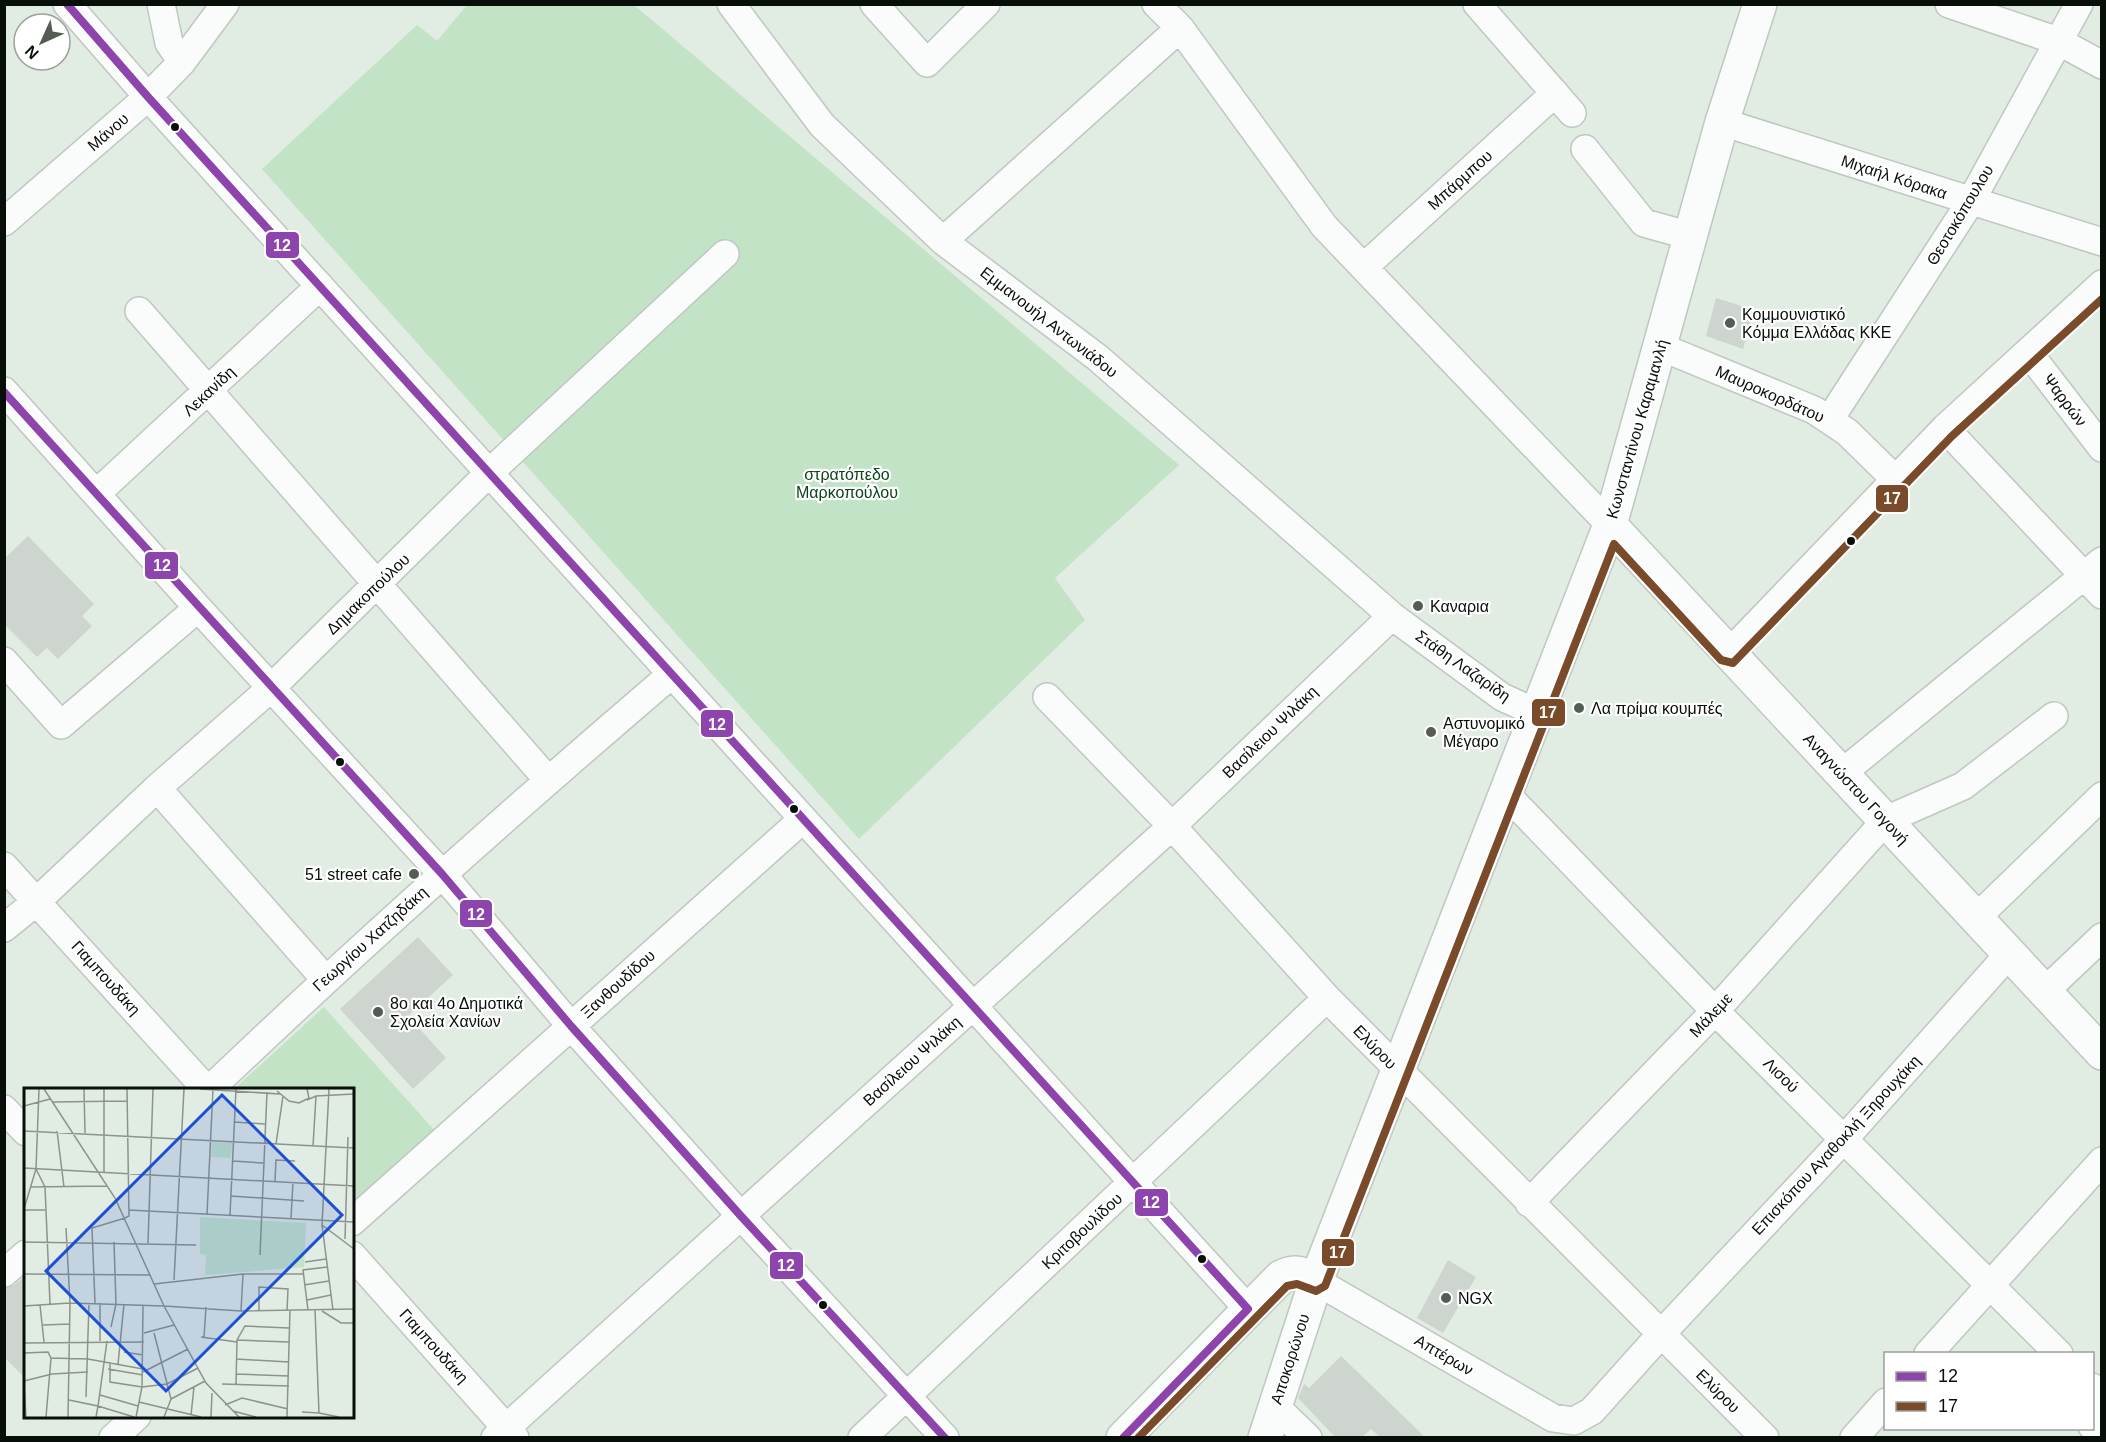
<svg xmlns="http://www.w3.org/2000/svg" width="2106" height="1442" viewBox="0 0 2106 1442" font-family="Helvetica,sans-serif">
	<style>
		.green { fill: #c3e3c7 }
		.building { fill: #cdd5ce }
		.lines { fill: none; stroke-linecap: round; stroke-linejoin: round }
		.minor-casing { stroke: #bfc7c0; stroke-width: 30 }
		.major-casing { stroke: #bfc7c0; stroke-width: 36 }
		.minor { stroke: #fafcfb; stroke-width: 27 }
		.major { stroke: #fafcfb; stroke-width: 33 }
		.bus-1-casing { stroke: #fff; stroke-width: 12 }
		.bus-2-casing { stroke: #fff; stroke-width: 12 }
		.bus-1 { stroke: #8e44ad; stroke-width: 8 }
		.bus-2 { stroke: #7a4b2a; stroke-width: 8 }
		.bus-dot { fill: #080f08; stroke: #fff; stroke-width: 2 }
		.poi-dot { fill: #545c54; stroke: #fff; stroke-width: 2 }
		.labels { text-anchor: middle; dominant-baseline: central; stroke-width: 4.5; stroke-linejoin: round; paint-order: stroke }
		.street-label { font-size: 16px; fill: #080f08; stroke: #fff }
		.poi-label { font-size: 16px; fill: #080f08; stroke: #fff; text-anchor: start }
		.park-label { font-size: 16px; fill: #0a441a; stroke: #fff }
		.inset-road { fill: none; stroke: #8a948b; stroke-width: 1.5 }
		.view { fill: #1d4ed8; fill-opacity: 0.15; stroke: #1d4ed8; stroke-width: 3 }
		.inset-edge { fill: none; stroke: #080f08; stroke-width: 3 }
		.line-badge { stroke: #fff; stroke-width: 2 }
		.badge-label { font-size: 16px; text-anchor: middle; font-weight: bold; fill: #fff }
	</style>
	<rect width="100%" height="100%" fill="#e1ece2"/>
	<!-- green -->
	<path class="green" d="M 467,5 L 634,5 L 1179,465 L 1055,578 L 1085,620 L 859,839 L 262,169 L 417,25 L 437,41 Z
		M 324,1007 L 435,1131 L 353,1206 L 352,1090 L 233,1090 Z"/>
	<!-- building -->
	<path class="building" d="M 1716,298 L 1754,310 L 1743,349 L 1706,336 Z
		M 28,536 L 94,604 L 82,616 L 92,626 L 58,659 L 47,648 L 37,657 L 4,624 L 4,559 Z
		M 418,937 L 453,975 L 408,1016 L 446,1058 L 413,1089 L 340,1009 Z
		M 1448,1260 L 1476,1277 L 1443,1333 L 1417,1318 Z
		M 26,1275 L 26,1379 L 4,1357 L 4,1288 L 14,1285 Z
		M 1341,1356 L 1425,1437 L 1380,1437 L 1371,1429 L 1362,1437 L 1335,1437 L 1298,1398 L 1304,1384 L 1309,1388 Z"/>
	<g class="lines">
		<!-- minor casing -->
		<g class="minor-casing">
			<path id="minor" d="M 67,4 L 148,97 L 1248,1309
				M 161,4 L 169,43 L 182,62
				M 731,4 L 822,125 L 943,241 L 1098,358 L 1392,616 L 1502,697 L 1537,713
				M 874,4 L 927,63 L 986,4
				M 1156,4 L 1180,28 L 1324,226 L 1610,525
				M 1477,4 L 1572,113
				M 1949,4 L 2058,41 L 2102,65
				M 1722,122 L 2102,242
				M 1585,149 L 1644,223 L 1691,236
				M 4,222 L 148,97 L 182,62 L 225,4
				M 943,241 L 1180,28
				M 1364,267 L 1555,93
				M 139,311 L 548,780
				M 1661,347 L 1814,410 L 1847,432 L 1896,480
				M 2028,352 L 2102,448
				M 4,391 L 198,608 L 442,874 L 571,1026 L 740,1215 L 945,1438
				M 1830,419 L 1971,201 L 2079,4
				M 1945,428 L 2102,595
				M 97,493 L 320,286
				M 1729,653 L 1945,428 L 2102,284
				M 4,661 L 61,725 L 198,608
				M 1047,697 L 1172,826 L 1327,998 L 1765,1438
				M 1842,773 L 2102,561
				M 157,788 L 325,979
				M 1505,793 L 1715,1011 L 2059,1354
				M 4,866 L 207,1090
				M 1976,918 L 2102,796
				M 4,928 L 36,902 L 157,788 L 271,688 L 489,473 L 725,254
				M 2044,992 L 2102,937
				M 209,1090 C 359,947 514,809 672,674
				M 4,1109 L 26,1132
				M 1529,1203 L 1715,1011 L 1886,820 L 1963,786 L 2054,716
				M 352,1222 L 803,819
				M 352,1255 L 515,1438
				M 4,1273 L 26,1254
				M 1316,1281 L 1553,1418 L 1574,1421 L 1592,1411 L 1661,1334 L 1845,1138 L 2009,954
				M 1928,1354 L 2102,1161
				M 2092,1387 L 2102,1396
				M 1275,1406 L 1308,1438
				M 2092,1426 L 2102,1416
				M 113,1438 L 137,1416
				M 495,1438 L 1172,826 L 1392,616
				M 862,1438 L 1327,998
				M 1854,1438 L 1886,1402"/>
		</g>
		<!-- major casing -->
		<g class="major-casing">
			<path id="major" d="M 1610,525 L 2102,1053
				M 1123,1438 L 1281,1277 C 1296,1270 1302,1273 1316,1281
				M 1265,1438 L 1316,1281 L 1610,525 L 1722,122 L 1760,4"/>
		</g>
		<!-- minor -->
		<use href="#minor" class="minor"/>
		<!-- major -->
		<use href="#major" class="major"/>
		<!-- bus-1 casing -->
		<g class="bus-1-casing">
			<path id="bus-1" d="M 67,4 L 148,97 L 1248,1309 L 1123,1438
				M 4,392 L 442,874 L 571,1026 L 740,1215 L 945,1438"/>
		</g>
		<!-- bus-2 casing -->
		<g class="bus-2-casing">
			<path id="bus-2" d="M 1138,1438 L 1287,1286 L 1297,1284 L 1316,1291 L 1325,1286 L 1614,544 L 1721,660 L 1733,663 L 1952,436 L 2102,299"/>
		</g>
		<!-- bus-1 -->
		<use href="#bus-1" class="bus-1"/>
		<!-- bus-2 -->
		<use href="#bus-2" class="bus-2"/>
	</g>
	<!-- markers -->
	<g class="bus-dot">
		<circle cx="175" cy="127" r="5"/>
		<circle cx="1851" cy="541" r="5"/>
		<circle cx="340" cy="762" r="5"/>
		<circle cx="794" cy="809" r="5"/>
		<circle cx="1202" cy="1259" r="5"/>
		<circle cx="823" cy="1305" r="5"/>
	</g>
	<g class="poi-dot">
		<circle cx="1730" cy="323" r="6"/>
		<circle cx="1418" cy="606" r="6"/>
		<circle cx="1579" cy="708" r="6"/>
		<circle cx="1431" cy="732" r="6"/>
		<circle cx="414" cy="874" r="6"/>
		<circle cx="378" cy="1012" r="6"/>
		<circle cx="1446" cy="1298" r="6"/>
	</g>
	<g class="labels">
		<!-- street labels -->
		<g class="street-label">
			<text transform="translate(108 132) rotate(-41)">Μάνου</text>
			<text transform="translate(1894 177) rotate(18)">Μιχαήλ Κόρακα</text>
			<text transform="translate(1460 180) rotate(-42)">Μπάρμπου</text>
			<text transform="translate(1960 215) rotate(-59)">Θεοτοκόπουλου</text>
			<text transform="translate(1049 322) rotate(38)">Εμμανουήλ Αντωνιάδου</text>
			<text transform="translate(209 391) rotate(-43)">Λεκανίδη</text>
			<text transform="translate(1770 394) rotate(24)">Μαυροκορδάτου</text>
			<text transform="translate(2065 400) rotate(53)">Ψαρρών</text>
			<text transform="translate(1637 429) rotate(-74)">Κωνσταντίνου Καραμανλή</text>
			<text transform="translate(368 594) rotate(-44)">Δημακοπούλου</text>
			<text transform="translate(1463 666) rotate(35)">Στάθη Λαζαρίδη</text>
			<text transform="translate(1270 732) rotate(-44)">Βασίλειου Ψιλάκη</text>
			<text transform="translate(1856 789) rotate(47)">Αναγνώστου Γογονή</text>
			<text transform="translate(370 939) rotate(-42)">Γεωργίου Χατζηδάκη</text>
			<text transform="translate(106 978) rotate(48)">Γιαμπουδάκη</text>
			<text transform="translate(618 984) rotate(-42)">Ξανθουδίδου</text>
			<text transform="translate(1711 1015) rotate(-47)">Μάλεμε</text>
			<text transform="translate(1375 1047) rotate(46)">Ελύρου</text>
			<text transform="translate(912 1061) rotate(-42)">Βασίλειου Ψιλάκη</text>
			<text transform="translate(1781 1075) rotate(44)">Λισού</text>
			<text transform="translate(1836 1145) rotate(-47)">Επισκόπου Αγαθοκλή Ξηρουχάκη</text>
			<text transform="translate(1082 1231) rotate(-43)">Κριτοβουλίδου</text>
			<text transform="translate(434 1346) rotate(48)">Γιαμπουδάκη</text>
			<text transform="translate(1444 1355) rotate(30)">Απτέρων</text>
			<text transform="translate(1290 1359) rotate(-72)">Αποκορώνου</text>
			<text transform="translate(1718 1391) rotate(45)">Ελύρου</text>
		</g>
		<!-- poi labels -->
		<g class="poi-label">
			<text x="1742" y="314">Κομμουνιστικό<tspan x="1742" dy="18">Κόμμα Ελλάδας ΚΚΕ</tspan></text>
			<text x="1430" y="606">Καναρια</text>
			<text x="1591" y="708">Λα πρίμα κουμπές</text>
			<text x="1443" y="723">Αστυνομικό<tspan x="1443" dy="18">Μέγαρο</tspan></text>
			<text x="402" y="874" text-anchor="end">51 street cafe</text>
			<text x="390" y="1003">8ο και 4ο Δημοτικά<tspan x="390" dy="18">Σχολεία Χανίων</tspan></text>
			<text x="1458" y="1298">NGX</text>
		</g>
		<!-- park labels -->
		<g class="park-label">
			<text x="847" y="474">στρατόπεδο<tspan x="847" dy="18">Μαρκοπούλου</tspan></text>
		</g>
	</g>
	<!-- overview -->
	<g transform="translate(24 1088)">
		<rect width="330" height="330" fill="#e1ece2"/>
		<path d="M 188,54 L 208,55 L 207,70 L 187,69 ZM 176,129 L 282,135 L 280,179 L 181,187 L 182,167 L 176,166 Z" fill="#c3e3c7"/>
		<path class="inset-road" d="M 20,1 L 91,110 L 140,218 L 182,295 L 215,329M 60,1 L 61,45M 80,1 L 80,84M 176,1 L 256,6M 305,1 L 298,137 L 309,222M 253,3 L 265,13 L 275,15 L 285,10 L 283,1M 283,12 L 292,8 L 330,6M 29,14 L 103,13M 0,18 L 26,11M 211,34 L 241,36M 0,43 L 330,60M 33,43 L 40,99M 252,56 L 259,8M 289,58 L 292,8M 209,73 L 239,75M 0,80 L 330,98M 12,81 L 21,99 L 26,216M 251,93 L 252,72 L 271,73M 6,99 L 83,98M 207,108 L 280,113M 0,121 L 12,81 L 15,1M 0,122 L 21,122M 105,122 L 330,134M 183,126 L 189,1M 206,127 L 212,1M 101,130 L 105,128 L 103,1M 267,130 L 269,94M 298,137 L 330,161M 42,140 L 46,215 L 44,329M 321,151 L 324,49M 0,154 L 172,157M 124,155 L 129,1M 236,167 L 243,4M 281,174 L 302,171M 0,186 L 126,187M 150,192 L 160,1M 130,196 L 219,186 L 279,186M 280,197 L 305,193M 283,212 L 307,207M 71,215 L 68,140 L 101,130M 16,217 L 20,254M 0,218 L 46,215 L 140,218M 140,218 L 217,223 L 330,221M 284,222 L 279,182 L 303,179M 217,223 L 219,186M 235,223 L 235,199 L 264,201 L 263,223M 298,223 L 317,235 L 330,235M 19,237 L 46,236M 87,239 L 92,216 L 90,154M 120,245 L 150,237M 130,245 L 147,311 L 140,329M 177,249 L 213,254M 180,249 L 182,219M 213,252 L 265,254M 76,253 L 76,215M 0,255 L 120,254M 100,264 L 119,267M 0,265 L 24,264 L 27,270 L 64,271 L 119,281M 212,271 L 265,274M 86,274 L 86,294 L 118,299 L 143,296 L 174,280M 94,276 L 100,216M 84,281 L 119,287M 119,284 L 164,261M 212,286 L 265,288M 0,293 L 28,286 L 64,284M 198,296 L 265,298M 212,296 L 213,252 L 221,238 L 265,240M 0,298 L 2,329M 76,307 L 114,318M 62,309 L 65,215M 147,311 L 181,293M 45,312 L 74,318 L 83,253M 115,314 L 177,329M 201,317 L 218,310 L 264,321M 209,323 L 232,329M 278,324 L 295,325 L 291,222M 295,325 L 315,329M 167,327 L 170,299M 22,329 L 27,270M 72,329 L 74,318 L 110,329M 112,329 L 118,299 L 119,217M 187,329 L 188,305M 263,329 L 266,222"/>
		<path class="view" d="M 198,7 L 318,127 L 142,303 L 22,183 Z"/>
		<rect width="330" height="330" class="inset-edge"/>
	</g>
	<g class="line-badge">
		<rect x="265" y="231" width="35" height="28" rx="6" fill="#8e44ad"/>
		<rect x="1875" y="484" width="34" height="29" rx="6" fill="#7a4b2a"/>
		<rect x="144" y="551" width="35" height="29" rx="6" fill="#8e44ad"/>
		<rect x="1531" y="698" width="35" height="29" rx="6" fill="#7a4b2a"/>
		<rect x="700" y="709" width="34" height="29" rx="6" fill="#8e44ad"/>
		<rect x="459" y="899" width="34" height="29" rx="6" fill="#8e44ad"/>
		<rect x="1134" y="1188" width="35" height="29" rx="6" fill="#8e44ad"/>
		<rect x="1321" y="1238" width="34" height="29" rx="6" fill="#7a4b2a"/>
		<rect x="769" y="1251" width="35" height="29" rx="6" fill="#8e44ad"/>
	</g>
	<g class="badge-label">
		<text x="282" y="251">12</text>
		<text x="1892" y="504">17</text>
		<text x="162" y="571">12</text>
		<text x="1548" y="718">17</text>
		<text x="717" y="730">12</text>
		<text x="476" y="920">12</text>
		<text x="1151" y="1208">12</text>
		<text x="1338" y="1258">17</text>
		<text x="786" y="1271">12</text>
	</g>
	<!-- border -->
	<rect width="2106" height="1442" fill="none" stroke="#080f08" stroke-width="12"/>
	<!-- legend -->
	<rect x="1884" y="1352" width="210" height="78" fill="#ffffff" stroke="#9c9f9c" stroke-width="1.5"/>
	<rect x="1896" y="1372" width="30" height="9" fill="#8e44ad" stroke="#9c9f9c" stroke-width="1.5"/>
	<text x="1938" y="1382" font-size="18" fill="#080f08">12</text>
	<rect x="1896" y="1402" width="30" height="9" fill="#7a4b2a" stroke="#9c9f9c" stroke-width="1.5"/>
	<text x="1938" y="1412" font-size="18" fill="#080f08">17</text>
	<!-- north arrow -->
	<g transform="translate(42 42) rotate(225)"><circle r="28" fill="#ffffff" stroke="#9c9f9c" stroke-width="1.5"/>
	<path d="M0-4.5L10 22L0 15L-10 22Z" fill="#545c54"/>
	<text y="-9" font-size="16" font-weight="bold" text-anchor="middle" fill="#080f08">N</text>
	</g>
</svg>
